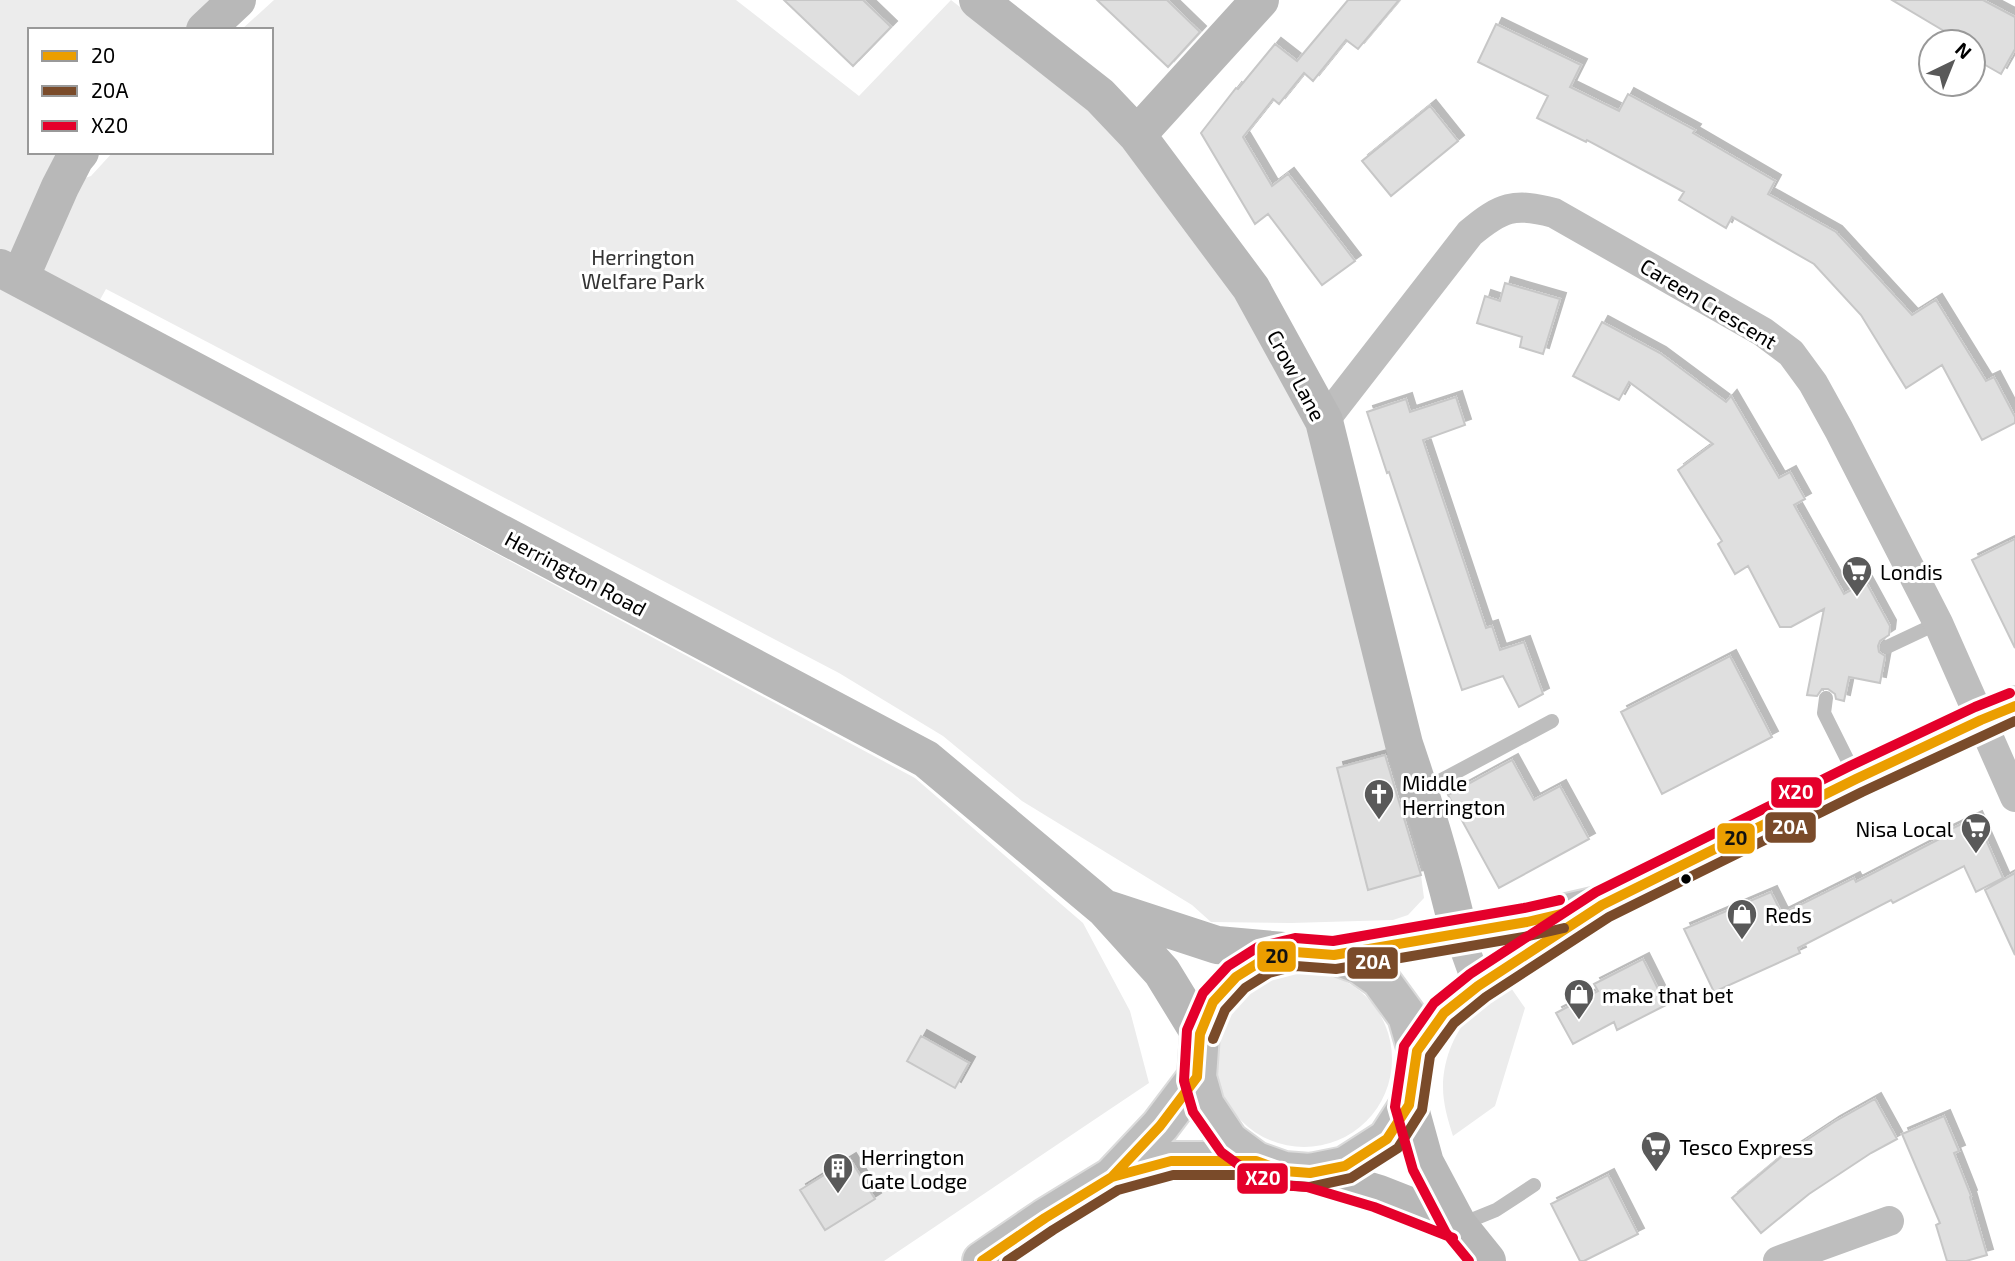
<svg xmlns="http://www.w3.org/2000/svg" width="2015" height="1261" viewBox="0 0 2015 1261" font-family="'Exo 2',sans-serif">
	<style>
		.green { fill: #ececec }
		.building { fill: #dfdfdf; stroke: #c7c7c7; stroke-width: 2; filter: url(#shadow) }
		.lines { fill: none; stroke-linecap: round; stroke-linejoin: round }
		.highway-casing { stroke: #dbdbdb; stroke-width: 42 }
		.lane { stroke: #bebebe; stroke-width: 14 }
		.street { stroke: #bebebe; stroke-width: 30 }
		.secondary { stroke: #b8b8b8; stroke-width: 38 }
		.highway { stroke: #bebebe; stroke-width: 38 }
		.bus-1-casing { stroke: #fff; stroke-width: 16 }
		.bus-2-casing { stroke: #fff; stroke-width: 16 }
		.bus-3-casing { stroke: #fff; stroke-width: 16 }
		.bus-1 { stroke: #eb9e00; stroke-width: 10 }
		.bus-2 { stroke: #7a4b2a; stroke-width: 10 }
		.bus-3 { stroke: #e4002b; stroke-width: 10 }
		.bus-dot { fill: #000; stroke: #fff; stroke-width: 2.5 }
		.labels { text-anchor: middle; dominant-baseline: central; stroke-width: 6; stroke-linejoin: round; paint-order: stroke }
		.park-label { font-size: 21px; fill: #333; stroke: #fff }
		.street-label { font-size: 21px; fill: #000; stroke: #fff }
		.poi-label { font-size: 21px; fill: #000; stroke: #fff; text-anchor: start }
		.line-badge { stroke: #fff; stroke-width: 2.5 }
		.badge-label { font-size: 19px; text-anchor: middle; font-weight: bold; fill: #fff }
		.pale-badge-label { font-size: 19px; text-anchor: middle; font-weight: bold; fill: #111 }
	</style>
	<defs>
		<filter id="shadow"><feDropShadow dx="6" dy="-6" stdDeviation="0" flood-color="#0004"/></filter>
	</defs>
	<rect width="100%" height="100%" fill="#fff"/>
	<!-- green -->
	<path class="green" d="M 0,0 L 237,0 L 206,30 L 30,30 L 30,152 L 80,152 L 61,186 L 91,176 L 113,152 L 271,152 L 271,30 L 241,30 L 274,0 L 736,0 L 859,96 L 951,0 L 1089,107 L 1127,145 L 1238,296 L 1304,411 L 1390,754 L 1337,768 L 1369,890 L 1421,875 L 1424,898 L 1408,915 L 1393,920 L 1291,923 L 1211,922 L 1192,905 L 1022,801 L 943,736 L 839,673 L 106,289 L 91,316 L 0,269 Z
		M 0,288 L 915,778 L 1083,923 L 1130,1011 L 1149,1083 L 884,1261 L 0,1261 Z
		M1216 1059a88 88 0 1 1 176 0a88 88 0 1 1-176 0Z
		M 1509,985 L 1525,1008 L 1495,1106 L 1453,1136 C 1448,1120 1443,1104 1443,1087 C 1443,1056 1458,1023 1482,1004 C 1491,997 1500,991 1509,985 Z"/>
	<!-- building -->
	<path class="building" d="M 784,0 L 863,0 L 891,27 L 853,66 Z
		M 1097,0 L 1167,0 L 1200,32 L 1168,67 Z
		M 1348,0 L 1399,0 L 1358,49 L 1346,40 L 1313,81 L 1304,73 L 1279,104 L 1273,99 L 1243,137 L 1272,186 L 1288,174 L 1355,261 L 1322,285 L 1268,214 L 1255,224 L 1201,133 L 1236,88 L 1238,89 L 1275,44 L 1297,61 Z
		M 1892,0 L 1983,0 L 2015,17 L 2015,49 L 2001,74 L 1973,58 L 1973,42 L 1957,42 L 1947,37 L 1949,34 Z
		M 1496,24 L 1581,65 L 1570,87 L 1619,111 L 1628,94 L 1695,130 L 1693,133 L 1775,181 L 1768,194 L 1836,232 L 1912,315 L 1936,300 L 1986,381 L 1994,377 L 2015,417 L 2015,423 L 1982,440 L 1942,365 L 1906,388 L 1861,315 L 1814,264 L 1732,217 L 1726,228 L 1679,200 L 1684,192 L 1587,140 L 1586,142 L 1537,118 L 1548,96 L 1478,62 Z
		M 1430,106 L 1458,141 L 1391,196 L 1362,161 Z
		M 1505,283 L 1560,299 L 1543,354 L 1520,347 L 1522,337 L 1477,323 L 1485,296 L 1500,301 Z
		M 1602,322 L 1660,353 L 1726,402 L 1731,396 L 1779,478 L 1790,472 L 1805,499 L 1794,505 L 1844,594 L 1866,582 L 1890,626 L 1889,635 L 1880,641 L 1878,646 L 1879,652 L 1885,656 L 1880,683 L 1849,677 L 1844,701 L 1836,699 L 1835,694 L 1828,689 L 1822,689 L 1817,696 L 1807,695 L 1824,609 L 1791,627 L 1780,627 L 1748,566 L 1735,574 L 1718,544 L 1722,541 L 1678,470 L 1713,444 L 1629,382 L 1619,400 L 1573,376 Z
		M 1456,397 L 1465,425 L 1423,440 L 1486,628 L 1492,626 L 1500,650 L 1524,642 L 1543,694 L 1519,707 L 1503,676 L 1462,690 L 1389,472 L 1387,473 L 1367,412 L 1406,399 L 1410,412 Z
		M 2015,539 L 2015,648 L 1972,560 Z
		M 1730,656 L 1772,737 L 1662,794 L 1621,712 Z
		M 1385,755 L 1421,875 L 1368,890 L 1337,768 Z
		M 1512,760 L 1534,800 L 1560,786 L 1589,839 L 1499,888 L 1448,795 Z
		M 1976,817 L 2003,878 L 1976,892 L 1964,866 L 1893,903 L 1891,900 L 1798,948 L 1800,953 L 1714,992 L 1684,929 L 1771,892 L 1782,914 L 1854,878 L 1856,882 L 1949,834 L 1947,831 Z
		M 2015,873 L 2015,955 L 1985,890 Z
		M 1643,959 L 1666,1005 L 1617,1030 L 1614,1022 L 1573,1044 L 1556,1013 L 1598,991 L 1594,984 Z
		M 921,1036 L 969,1063 L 955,1088 L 907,1061 Z
		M 1875,1099 L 1897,1139 L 1871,1153 L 1809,1194 L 1761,1233 L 1732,1198 L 1781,1157 L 1834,1122 Z
		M 1944,1116 L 1959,1151 L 1954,1153 L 1971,1196 L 1970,1197 L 1987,1255 L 1966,1261 L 1947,1261 L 1936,1225 L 1940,1223 L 1902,1134 Z
		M 850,1159 L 875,1199 L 825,1230 L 800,1190 Z
		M 1608,1175 L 1638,1234 L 1584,1261 L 1580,1261 L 1551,1204 Z"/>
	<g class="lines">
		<!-- highway casing -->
		<g class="highway-casing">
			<path id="highway" d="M 1334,955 L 1360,965 L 1380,979 L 1407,1016 L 1417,1051 L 1409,1105 L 1387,1139 L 1345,1166 L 1310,1173 L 1284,1171 L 1256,1161 L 1229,1141 L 1205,1105 L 1197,1077 L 1200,1034 L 1213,1002 L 1236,977 L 1263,960 L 1295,952 L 1334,955 L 1527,922 L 1602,905
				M 1417,1051 L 1444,1013 L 1478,986 L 1602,905 L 1856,779 L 1981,720 L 2015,706
				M 1112,1177 L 1160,1126 L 1197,1077
				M 982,1261 L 1045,1218 L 1112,1177 L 1171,1161 L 1256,1161"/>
		</g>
		<!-- lane -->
		<path class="lane" d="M 1887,647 L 1938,623
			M 1826,698 L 1824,713 L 1856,777
			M 1421,791 L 1552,721
			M 1459,1225 L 1496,1210 L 1534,1185"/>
		<!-- street -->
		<path class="street" d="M 1324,421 L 1470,233 C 1501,207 1514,202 1554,213 L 1763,332 L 1791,353 L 1813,383 L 1839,430 L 1938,623 L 2015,797
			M 1459,933 L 1478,986
			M 1778,1261 L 1889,1221"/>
		<!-- secondary -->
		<path class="secondary" d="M 978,0 L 1100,96 L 1137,135 L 1251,288 L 1324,421 L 1404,744 C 1425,806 1444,869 1459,933
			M 205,30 L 237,0
			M 1137,135 L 1260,0
			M 0,268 L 926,759 L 1105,909 L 1162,972 L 1200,1034
			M 20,278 L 60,187 L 75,158 L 80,152
			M 1107,909 L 1217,945 L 1295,952
			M 1409,1105 L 1425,1163 L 1458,1225 L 1487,1261
			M 1310,1173 L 1379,1194 L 1458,1225"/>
		<!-- highway -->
		<use href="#highway" class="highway"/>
		<!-- bus-1 casing -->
		<g class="bus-1-casing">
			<path id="bus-1" d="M 1112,1177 L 1160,1126 L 1197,1077 L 1200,1034 L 1213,1002 L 1236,977 L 1263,960 L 1295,952 L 1334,955 L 1527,922 L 1561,914
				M 982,1261 L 1045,1218 L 1112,1177 L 1171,1161 L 1256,1161 L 1284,1171 L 1310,1173 L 1345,1166 L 1387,1139 L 1409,1105 L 1417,1051 L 1444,1013 L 1478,986 L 1602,905 L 1856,779 L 1981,720 L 2015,706"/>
		</g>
		<!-- bus-2 casing -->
		<g class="bus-2-casing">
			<path id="bus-2" d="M 1213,1039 L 1225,1010 L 1245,988 L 1269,973 L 1296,966 L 1336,969 L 1529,936 L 1564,928
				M 1007,1261 L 1053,1230 L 1118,1190 L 1173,1175 L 1254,1175 L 1282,1185 L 1310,1187 L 1351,1178 L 1398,1148 L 1422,1110 L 1430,1056 L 1454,1023 L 1486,997 L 1609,917 L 1862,792 L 2015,721"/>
		</g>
		<!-- bus-3 casing -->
		<g class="bus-3-casing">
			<path id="bus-3" d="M 1453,1238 L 1374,1207 L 1307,1187 L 1280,1185 L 1251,1174 L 1221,1152 L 1193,1112 L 1184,1081 L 1187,1030 L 1203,993 L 1228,966 L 1258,947 L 1295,938 L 1333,941 L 1524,908 L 1560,900
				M 1469,1261 L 1446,1233 L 1413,1170 L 1395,1107 L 1404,1046 L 1434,1003 L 1470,974 L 1596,892 L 1850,766 L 1975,707 L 2010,693"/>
		</g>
		<!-- bus-1 -->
		<use href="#bus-1" class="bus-1"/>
		<!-- bus-2 -->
		<use href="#bus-2" class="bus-2"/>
		<!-- bus-3 -->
		<use href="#bus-3" class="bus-3"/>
	</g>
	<!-- icons -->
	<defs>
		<g id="supermarket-pin" transform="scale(1.575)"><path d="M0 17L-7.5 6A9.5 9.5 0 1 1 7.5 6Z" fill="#595959" stroke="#fff"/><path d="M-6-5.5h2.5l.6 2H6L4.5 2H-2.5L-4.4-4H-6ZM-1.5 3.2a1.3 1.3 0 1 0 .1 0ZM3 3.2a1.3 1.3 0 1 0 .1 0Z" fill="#fff"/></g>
		<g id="church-pin" transform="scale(1.575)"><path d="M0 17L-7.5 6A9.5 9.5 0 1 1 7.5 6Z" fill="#595959" stroke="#fff"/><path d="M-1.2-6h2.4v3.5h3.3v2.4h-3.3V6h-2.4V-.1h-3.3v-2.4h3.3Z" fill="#fff"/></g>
		<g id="shop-pin" transform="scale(1.575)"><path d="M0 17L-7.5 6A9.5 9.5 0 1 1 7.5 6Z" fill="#595959" stroke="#fff"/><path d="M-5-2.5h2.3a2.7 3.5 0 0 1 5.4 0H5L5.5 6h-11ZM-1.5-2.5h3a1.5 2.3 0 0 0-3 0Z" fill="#fff"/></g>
		<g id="building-pin" transform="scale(1.575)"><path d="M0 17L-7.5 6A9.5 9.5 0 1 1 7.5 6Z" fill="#595959" stroke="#fff"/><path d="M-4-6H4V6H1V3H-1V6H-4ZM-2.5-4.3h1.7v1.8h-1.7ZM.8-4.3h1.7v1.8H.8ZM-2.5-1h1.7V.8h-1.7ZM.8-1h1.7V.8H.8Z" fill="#fff"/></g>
	</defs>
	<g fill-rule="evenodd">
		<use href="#supermarket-pin" x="1857" y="571"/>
		<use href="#church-pin" x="1379" y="794"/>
		<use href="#supermarket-pin" x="1976" y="828"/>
		<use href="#shop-pin" x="1742" y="914"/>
		<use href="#shop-pin" x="1579" y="994"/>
		<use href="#supermarket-pin" x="1656" y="1146"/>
		<use href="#building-pin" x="838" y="1168"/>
	</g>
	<!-- markers -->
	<circle class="bus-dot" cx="1686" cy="879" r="6"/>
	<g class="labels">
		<!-- park labels -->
		<g class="park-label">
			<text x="643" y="256">Herrington<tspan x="643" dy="24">Welfare Park</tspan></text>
		</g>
		<!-- street labels -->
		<g class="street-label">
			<text transform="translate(1709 303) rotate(31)">Careen Crescent</text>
			<text transform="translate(1297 375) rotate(62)">Crow Lane</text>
			<text transform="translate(576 573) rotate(28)">Herrington Road</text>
		</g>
		<!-- poi labels -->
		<g class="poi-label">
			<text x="1880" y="571">Londis</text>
			<text x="1402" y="782">Middle<tspan x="1402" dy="24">Herrington</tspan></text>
			<text x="1953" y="828" text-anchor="end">Nisa Local</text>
			<text x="1765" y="914">Reds</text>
			<text x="1602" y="994">make that bet</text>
			<text x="1679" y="1146">Tesco Express</text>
			<text x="861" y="1156">Herrington<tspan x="861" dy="24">Gate Lodge</tspan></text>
		</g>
	</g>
	<g class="line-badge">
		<rect x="1770" y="776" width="53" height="33" rx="7" fill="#e4002b"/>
		<rect x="1764" y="811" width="53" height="33" rx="7" fill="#7a4b2a"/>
		<rect x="1716" y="822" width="40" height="33" rx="7" fill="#eb9e00"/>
		<rect x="1256" y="940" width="41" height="33" rx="7" fill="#eb9e00"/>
		<rect x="1346" y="946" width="53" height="34" rx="7" fill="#7a4b2a"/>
		<rect x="1236" y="1162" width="53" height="33" rx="7" fill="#e4002b"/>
	</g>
	<g class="badge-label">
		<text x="1796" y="799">X20</text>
		<text x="1790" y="834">20A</text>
		<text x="1373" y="969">20A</text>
		<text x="1263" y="1185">X20</text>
	</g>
	<g class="pale-badge-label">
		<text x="1736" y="845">20</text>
		<text x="1277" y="963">20</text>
	</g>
	<!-- legend -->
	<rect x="28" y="28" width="245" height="126" fill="#ffffff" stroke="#999999" stroke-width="2"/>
	<rect x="42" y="51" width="35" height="10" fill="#eb9e00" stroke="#999999" stroke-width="2"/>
	<text x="91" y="63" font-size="21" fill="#000000">20</text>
	<rect x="42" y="86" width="35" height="10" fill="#7a4b2a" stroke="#999999" stroke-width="2"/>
	<text x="91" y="98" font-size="21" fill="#000000">20A</text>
	<rect x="42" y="121" width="35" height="10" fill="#e4002b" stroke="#999999" stroke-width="2"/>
	<text x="91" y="133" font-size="21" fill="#000000">X20</text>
	<!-- north arrow -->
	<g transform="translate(1952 63) rotate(43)"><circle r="33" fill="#ffffff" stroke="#999999" stroke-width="2"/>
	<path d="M0-5L12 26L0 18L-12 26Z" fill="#595959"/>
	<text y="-10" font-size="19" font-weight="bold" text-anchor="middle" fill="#000000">N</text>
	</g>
</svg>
